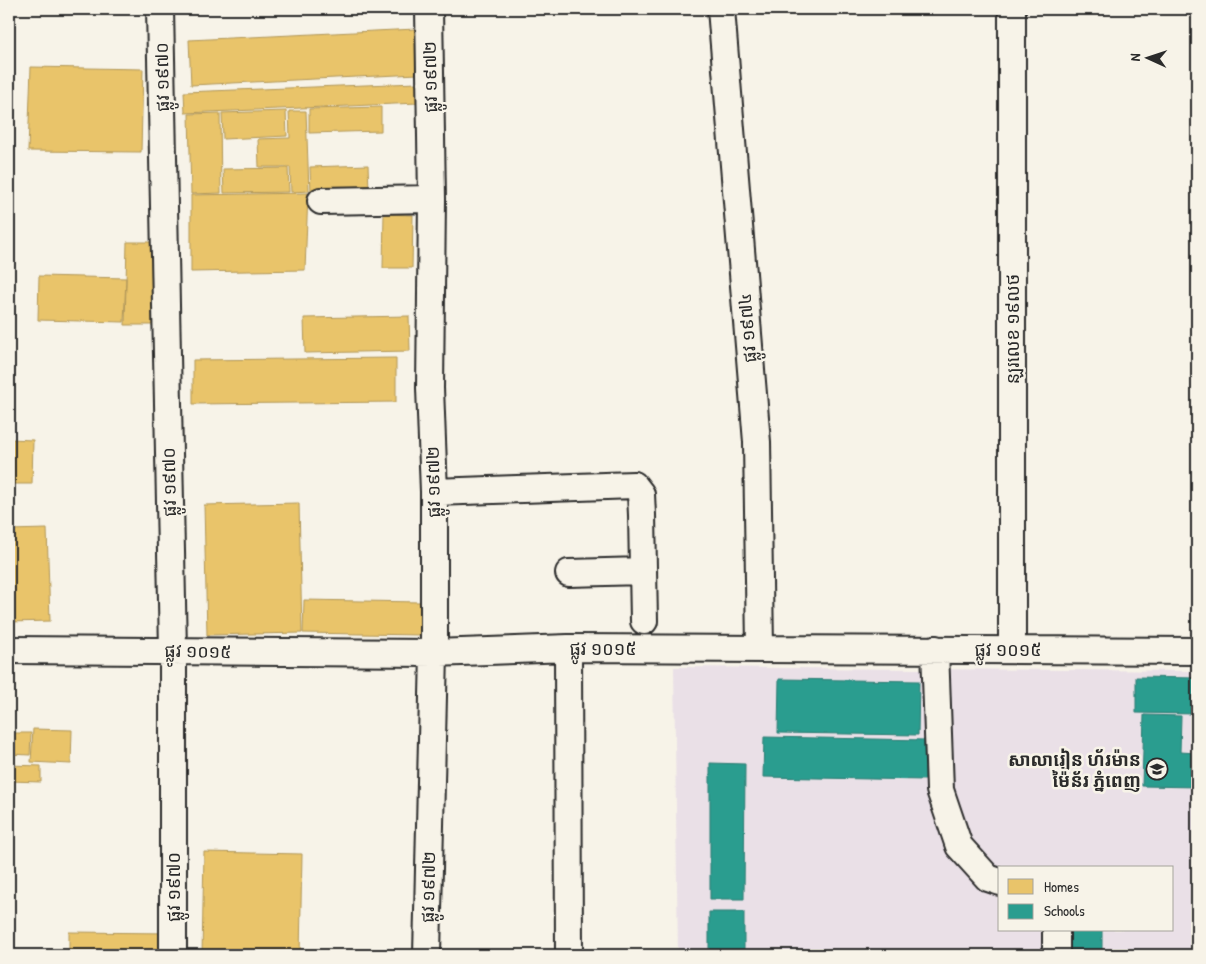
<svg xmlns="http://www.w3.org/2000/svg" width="1206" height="964" viewBox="0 0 1206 964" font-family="'Patrick Hand','Noto Sans Khmer',sans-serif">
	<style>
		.built { fill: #eae0e7; fill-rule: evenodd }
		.homes { fill: #e9c46a; stroke: #b09657 }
		.schools { fill: #2a9d8f; stroke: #2a7b71 }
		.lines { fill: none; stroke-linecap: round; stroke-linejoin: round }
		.minor-casing { stroke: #2b2b2b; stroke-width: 30 }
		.minor { stroke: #f7f3e8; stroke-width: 26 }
		.labels { text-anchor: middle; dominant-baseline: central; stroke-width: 5; stroke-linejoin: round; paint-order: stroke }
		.street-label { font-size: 18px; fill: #2b2b2b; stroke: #f7f3e8 }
		.poi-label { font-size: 18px; font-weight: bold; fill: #2b2b2b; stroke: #f7f3e8; text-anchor: end }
	</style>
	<rect width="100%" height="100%" fill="#f7f3e8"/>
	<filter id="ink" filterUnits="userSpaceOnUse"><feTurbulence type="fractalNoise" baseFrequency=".02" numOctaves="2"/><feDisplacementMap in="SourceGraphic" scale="10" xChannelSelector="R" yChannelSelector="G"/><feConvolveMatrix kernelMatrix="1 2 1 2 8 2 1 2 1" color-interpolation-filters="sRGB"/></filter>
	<g filter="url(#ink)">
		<!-- built -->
		<path class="built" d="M 674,667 L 1197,671 L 1197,955 L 678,955 ZM 1000,868 L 1172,868 L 1172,930 L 1000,930 Z"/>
		<!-- homes -->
		<path class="homes" d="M 416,29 L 418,74 L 191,85 L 189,40 Z
			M 31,67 L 143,69 L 141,152 L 28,151 Z
			M 417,83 L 418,103 L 185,113 L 184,92 Z
			M 381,107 L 381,131 L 309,133 L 309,109 Z
			M 286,111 L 287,136 L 223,139 L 222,113 Z
			M 289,111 L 306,111 L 309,191 L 291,192 L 290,167 L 259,167 L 258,139 L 290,138 Z
			M 220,113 L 221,193 L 191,194 L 189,114 Z
			M 368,165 L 369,190 L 311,192 L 310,167 Z
			M 288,168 L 289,192 L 224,193 L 223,169 Z
			M 308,193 L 305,270 L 191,272 L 191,195 Z
			M 384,214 L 413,215 L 412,268 L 383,268 Z
			M 127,242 L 154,242 L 152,325 L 125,325 Z
			M 39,276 L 126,278 L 124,322 L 38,320 Z
			M 409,316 L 410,351 L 305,353 L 304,318 Z
			M 396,358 L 396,402 L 193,404 L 193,360 Z
			M 9,439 L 33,440 L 32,484 L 9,484 Z
			M 299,503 L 302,633 L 207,635 L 204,505 Z
			M 47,529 L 50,621 L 9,622 L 9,530 Z
			M 304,600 L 420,602 L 420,635 L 303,633 Z
			M 33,729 L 72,730 L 71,764 L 31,762 Z
			M 9,733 L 31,733 L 30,755 L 9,754 Z
			M 9,765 L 41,766 L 41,782 L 9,781 Z
			M 204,852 L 302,854 L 300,955 L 202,955 Z
			M 69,932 L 169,933 L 169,955 L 69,955 Z"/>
		<!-- schools -->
		<path class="schools" d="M 1136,677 L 1197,678 L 1197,714 L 1136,713 Z
			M 779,679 L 919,681 L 918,735 L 778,733 Z
			M 1144,715 L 1181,716 L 1180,752 L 1197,753 L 1197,787 L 1142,786 Z
			M 764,737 L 926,740 L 925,780 L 763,777 Z
			M 710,763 L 745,764 L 744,899 L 710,899 Z
			M 709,912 L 744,912 L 744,955 L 709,955 Z
			M 1065,930 L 1102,930 L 1102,955 L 1065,955 Z"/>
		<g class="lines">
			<!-- minor casing -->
			<g class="minor-casing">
				<path id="minor" d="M 160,9 L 173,650 L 173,955
					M 721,9 L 757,442 L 760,648
					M 321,201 L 432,199
					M 434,492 L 634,485 L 641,494 L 642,515 L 644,621
					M 569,573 L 642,571
					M 568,648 L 569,955
					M 935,649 L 940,790 L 959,846 L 988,878 L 1000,882
					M 1012,649 L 1012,9
					M 9,650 L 434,653 L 568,648 L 1197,651
					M 427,955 L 434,653 L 434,492 L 430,388 L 432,199 L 429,9
					M 1056,955 L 1056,930"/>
			</g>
			<!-- minor -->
			<use href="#minor" class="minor"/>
		</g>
	</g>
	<!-- icons -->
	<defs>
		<g id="school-ring" transform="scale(1.125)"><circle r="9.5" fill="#f7f3e8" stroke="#2b2b2b" stroke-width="1.5"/><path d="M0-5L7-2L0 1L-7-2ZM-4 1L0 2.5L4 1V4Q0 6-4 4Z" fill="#2b2b2b"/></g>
	</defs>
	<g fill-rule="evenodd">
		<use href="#school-ring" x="1157" y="769"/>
	</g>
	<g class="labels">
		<!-- street labels -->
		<g class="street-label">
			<text transform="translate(162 77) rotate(-91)">ផ្លូវ ១៩៧០</text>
			<text transform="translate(430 77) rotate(-91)">ផ្លូវ ១៩៧២</text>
			<text transform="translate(747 328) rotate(-95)">ផ្លូវ ១៩៧៤</text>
			<text transform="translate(1012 329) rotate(-90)">ន្ឡរលេខ ១៩លថ</text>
			<text transform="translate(169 482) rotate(-91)">ផ្លូវ ១៩៧០</text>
			<text transform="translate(433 482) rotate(-91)">ផ្លូវ ១៩៧២</text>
			<text x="603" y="648">ផ្លូវ ១០១៥</text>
			<text x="1008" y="649">ផ្លូវ ១០១៥</text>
			<text transform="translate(198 651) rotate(1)">ផ្លូវ ១០១៥</text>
			<text transform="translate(173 887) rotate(-90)">ផ្លូវ ១៩៧០</text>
			<text transform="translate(428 887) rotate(-89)">ផ្លូវ ១៩៧២</text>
		</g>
		<!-- poi labels -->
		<g class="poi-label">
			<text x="1141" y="759">សាលារៀន ហ័រម៉ាន<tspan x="1141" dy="21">ម៉ៃន័រ ភ្នំពេញ</tspan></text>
		</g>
	</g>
	<!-- margin -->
	<rect width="1206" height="964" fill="none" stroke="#f7f3e8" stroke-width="30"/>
	<rect x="15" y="15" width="1176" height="934" fill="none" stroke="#2b2b2b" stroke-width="2" filter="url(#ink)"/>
	<!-- legend -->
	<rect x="998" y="866" width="175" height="65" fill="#f7f3e8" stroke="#a5a39c"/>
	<rect x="1008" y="879" width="25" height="15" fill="#e9c46a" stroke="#a5a39c"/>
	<text x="1044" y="892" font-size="15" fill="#2b2b2b">Homes</text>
	<rect x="1008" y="904" width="25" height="15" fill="#2a9d8f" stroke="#a5a39c"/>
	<text x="1044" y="916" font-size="15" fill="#2b2b2b">Schools</text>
	<!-- north arrow -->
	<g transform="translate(1148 58) rotate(273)" stroke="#f7f3e8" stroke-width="4" paint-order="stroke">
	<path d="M0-4L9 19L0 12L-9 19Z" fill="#2b2b2b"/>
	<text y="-8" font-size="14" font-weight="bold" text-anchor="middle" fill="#2b2b2b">N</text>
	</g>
</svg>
